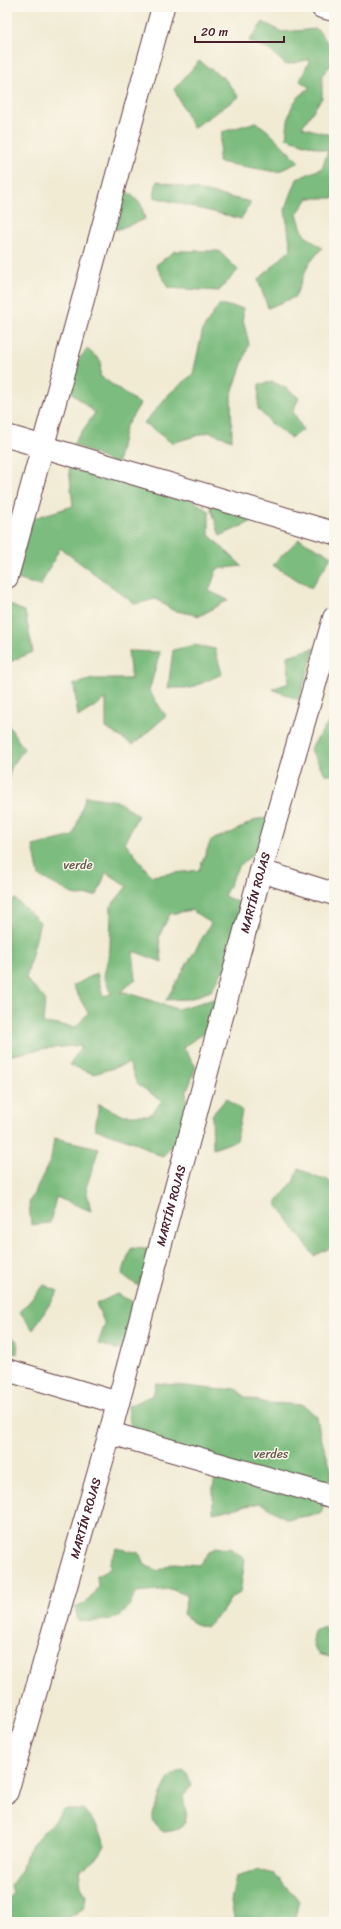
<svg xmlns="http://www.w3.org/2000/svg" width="341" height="1929" viewBox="0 0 341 1929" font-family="Sriracha,sans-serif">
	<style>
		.forest { fill: #7cbc7e; stroke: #636e54 }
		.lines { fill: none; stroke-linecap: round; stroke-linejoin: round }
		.minor-casing { stroke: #633e44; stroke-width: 24 }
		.tertiary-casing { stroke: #633e44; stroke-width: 24 }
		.minor { stroke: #fff; stroke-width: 22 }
		.tertiary { stroke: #fff; stroke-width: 22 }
		.labels { text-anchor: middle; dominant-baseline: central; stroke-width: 3; stroke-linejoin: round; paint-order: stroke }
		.park-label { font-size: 12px; fill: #62584a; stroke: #fbf7ec }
		.street-label { font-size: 12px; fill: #4a1f2b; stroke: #fbf7ec }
	</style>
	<rect width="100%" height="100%" fill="#fbf7ec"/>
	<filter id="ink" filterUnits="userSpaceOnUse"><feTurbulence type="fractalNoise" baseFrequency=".025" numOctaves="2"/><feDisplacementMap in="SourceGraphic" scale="8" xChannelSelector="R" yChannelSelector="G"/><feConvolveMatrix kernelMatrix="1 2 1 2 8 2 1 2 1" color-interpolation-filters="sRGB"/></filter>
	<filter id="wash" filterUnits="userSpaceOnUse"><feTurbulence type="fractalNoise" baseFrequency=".012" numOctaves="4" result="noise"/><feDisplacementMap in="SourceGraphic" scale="16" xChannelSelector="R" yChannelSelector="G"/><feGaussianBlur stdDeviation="0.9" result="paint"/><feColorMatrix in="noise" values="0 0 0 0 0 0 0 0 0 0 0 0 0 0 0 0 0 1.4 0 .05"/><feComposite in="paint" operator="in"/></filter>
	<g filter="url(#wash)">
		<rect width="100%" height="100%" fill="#f1ebd4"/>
		<!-- forest -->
		<path class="forest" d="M 263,22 L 282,32 L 317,29 L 329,44 L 333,63 L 322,75 L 322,98 L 302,127 L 334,136 L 334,198 L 308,198 L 297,214 L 304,235 L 322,248 L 308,265 L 295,297 L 268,308 L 258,280 L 291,249 L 285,210 L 297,179 L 322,168 L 328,151 L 286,138 C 289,114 288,102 310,88 L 300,81 L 310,59 L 286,65 L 271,51 L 249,41 Z
			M 199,61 L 225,79 L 239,97 L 193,128 L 174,89 Z
			M 256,122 L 268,131 L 299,162 L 277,172 L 218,162 L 222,132 Z
			M 157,181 L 251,202 L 241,219 L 154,197 Z
			M 127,191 L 141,204 L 145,219 L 116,230 L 110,209 Z
			M 175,251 L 219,251 L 238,270 L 219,291 L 168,288 L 156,265 Z
			M 219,305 L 243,308 L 243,319 L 249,344 L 231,396 L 232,440 L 209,432 L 172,443 L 144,423 L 169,394 L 193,374 L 203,329 Z
			M 87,349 L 101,361 L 100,376 L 140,404 L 125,428 L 117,465 L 73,444 L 95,413 L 60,383 Z
			M 273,382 L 286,388 L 299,398 L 293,411 L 303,430 L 290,438 L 272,424 L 258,409 L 259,384 Z
			M 69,468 L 179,491 L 209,511 L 209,535 L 242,566 L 217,569 L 209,591 L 228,600 L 200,616 L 172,610 L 156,599 L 135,604 L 60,548 L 40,586 L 7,576 L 11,525 L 73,506 Z
			M 210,505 L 245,508 L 253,521 L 220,536 Z
			M 299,539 L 332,556 L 311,588 L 272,565 Z
			M 7,603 L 25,612 L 33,652 L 7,663 Z
			M 194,645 L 215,649 L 222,674 L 191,688 L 168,688 L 173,650 Z
			M 315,648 L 299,700 L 272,689 L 289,683 L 287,656 Z
			M 128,651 L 160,652 L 149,691 L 166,716 L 133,745 L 106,728 L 106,699 L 78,717 L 74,684 L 93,679 L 131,679 Z
			M 333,716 L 334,716 L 334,775 L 325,774 L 310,749 Z
			M 7,723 L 24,749 L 11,768 L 7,785 Z
			M 86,796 L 117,801 L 138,815 L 125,842 L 151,876 L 199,870 L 211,840 L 233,832 L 257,819 L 277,818 L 281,830 L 238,867 L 224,896 L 260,912 L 261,926 L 223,970 L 211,991 L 189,999 L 166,1000 L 211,923 L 191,910 L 170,914 L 159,936 L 162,962 L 133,951 L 136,979 L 120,993 L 125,992 L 177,1009 L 222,997 L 217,1025 L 183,1047 L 196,1067 L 186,1094 L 191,1125 L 162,1157 L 132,1141 L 95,1129 L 99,1104 L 122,1115 L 150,1115 L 162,1101 L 137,1084 L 129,1063 L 94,1074 L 70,1065 L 82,1045 L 42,1049 L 7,1056 L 7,905 L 15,899 L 40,922 L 26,979 L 45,999 L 43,1023 L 76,1027 L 88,1013 L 73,986 L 97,973 L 103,996 L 111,994 L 104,976 L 110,948 L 111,906 L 127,886 L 106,872 L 97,895 L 76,896 L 39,876 L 33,846 L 73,836 Z
			M 227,1098 L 242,1111 L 236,1141 L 213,1149 L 212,1115 Z
			M 54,1138 L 99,1148 L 86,1188 L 91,1211 L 56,1197 L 50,1223 L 31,1225 L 29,1203 L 51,1159 Z
			M 299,1168 L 315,1177 L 326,1179 L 334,1185 L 334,1246 L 314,1256 L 276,1203 L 293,1182 Z
			M 131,1248 L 147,1249 L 155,1259 L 138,1286 L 122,1274 Z
			M 44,1285 L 58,1291 L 33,1330 L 20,1312 Z
			M 117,1294 L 135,1303 L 124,1351 L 98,1344 L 105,1324 L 96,1304 Z
			M 7,1335 L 18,1341 L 17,1354 L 7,1350 Z
			M 156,1383 L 223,1390 L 235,1388 L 245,1397 L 266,1403 L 304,1405 L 317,1417 L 320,1434 L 332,1472 L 321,1514 L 287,1519 L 260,1503 L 213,1513 L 213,1488 L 218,1460 L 132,1437 L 128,1406 L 153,1395 Z
			M 216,1547 L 225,1549 L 229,1547 L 245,1559 L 240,1593 L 231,1598 L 222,1612 L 206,1627 L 195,1624 L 183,1614 L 187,1595 L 170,1589 L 136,1592 C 133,1599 127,1611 120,1616 C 111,1621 89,1622 78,1621 L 75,1608 L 86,1603 L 98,1587 L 97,1576 L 110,1569 L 110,1562 L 117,1548 L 139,1553 L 145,1565 L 158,1571 L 173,1563 L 199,1565 L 208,1553 Z
			M 325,1627 L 334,1630 L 334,1658 L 318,1654 C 313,1645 312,1640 313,1631 Z
			M 183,1770 L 187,1773 L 191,1785 C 187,1789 184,1794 184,1799 C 183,1803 185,1808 186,1812 C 188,1826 177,1831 164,1832 C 158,1829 152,1822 153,1815 C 153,1812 156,1808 157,1806 C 162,1792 167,1773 183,1770 Z
			M 64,1810 L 84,1810 L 96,1825 L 105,1845 C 99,1858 92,1865 79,1870 L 81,1887 L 86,1895 L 84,1908 C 76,1912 63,1924 55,1922 C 48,1921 48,1917 39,1917 L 37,1922 L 7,1922 L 7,1899 L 13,1893 L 11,1885 L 22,1869 L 25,1856 L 35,1841 Z
			M 257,1870 L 274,1874 L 299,1900 L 294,1922 L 235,1922 L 231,1902 L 236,1876 Z"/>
	</g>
	<g filter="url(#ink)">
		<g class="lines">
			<!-- minor casing -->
			<g class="minor-casing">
				<g id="minor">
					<path d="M 322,7 L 334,10"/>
					<path d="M 7,577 L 163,7"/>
					<path d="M 261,871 L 334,894"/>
					<path d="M 7,1370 L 118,1403"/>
					<path d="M 110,1433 L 334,1497"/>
					<path id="s1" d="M 7,1792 L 110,1433 L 261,871 L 334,618"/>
				</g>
			</g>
			<!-- tertiary casing -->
			<g class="tertiary-casing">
				<path id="tertiary" d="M 7,436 L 334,533"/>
			</g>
			<!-- minor -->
			<use href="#minor" class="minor"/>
			<!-- tertiary -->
			<use href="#tertiary" class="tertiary"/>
		</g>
	</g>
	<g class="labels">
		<!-- park labels -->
		<g class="park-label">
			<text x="78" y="865">verde</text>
			<text x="271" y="1454">verdes</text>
		</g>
		<!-- street labels -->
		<g class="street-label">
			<text stroke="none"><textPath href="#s1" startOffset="933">MARTÍN ROJAS</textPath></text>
			<text stroke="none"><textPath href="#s1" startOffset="609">MARTÍN ROJAS</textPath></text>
			<text stroke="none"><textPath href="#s1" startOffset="285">MARTÍN ROJAS</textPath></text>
		</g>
	</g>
	<!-- margin -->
	<rect width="341" height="1929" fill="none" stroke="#fbf7ec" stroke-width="24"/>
	<!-- scale -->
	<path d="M195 36v6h89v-6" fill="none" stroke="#4a1f2b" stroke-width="2"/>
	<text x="201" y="36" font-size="12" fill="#4a1f2b" stroke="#fbf7ec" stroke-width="3" paint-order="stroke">20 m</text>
</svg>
